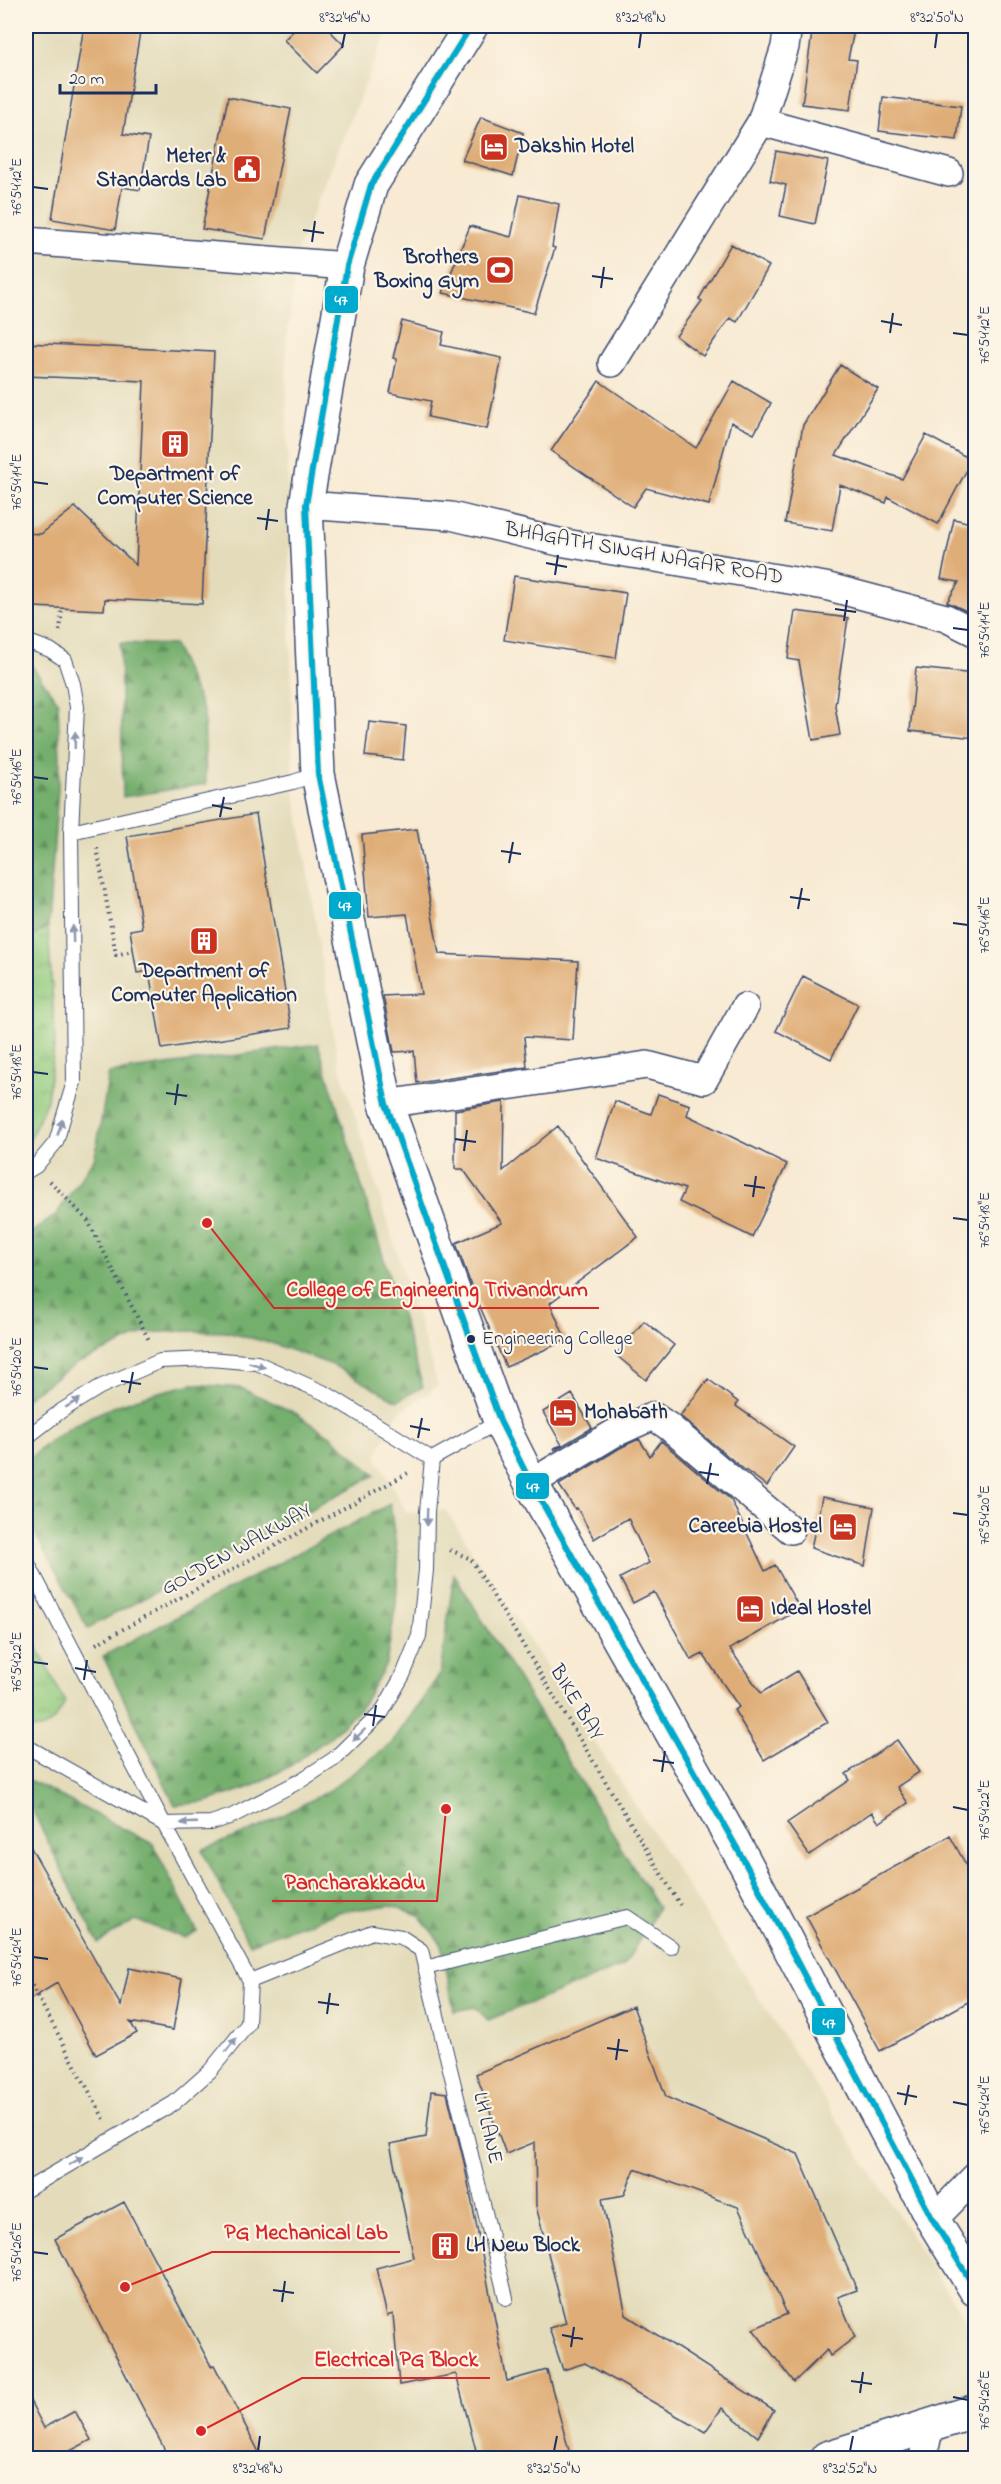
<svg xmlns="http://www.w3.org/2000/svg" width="1001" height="2484" viewBox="0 0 1001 2484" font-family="'Indie Flower',sans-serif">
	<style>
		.built { fill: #e3dbba }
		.grass { fill: url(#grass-tufts); stroke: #567d6e; stroke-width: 1.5 }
		.forest { fill: url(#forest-firs); stroke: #486f66; stroke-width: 1.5 }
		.building { fill: #dfad77 }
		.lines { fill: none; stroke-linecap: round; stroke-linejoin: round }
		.service-casing { stroke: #3c4b70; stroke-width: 16 }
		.minor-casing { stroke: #3c4b70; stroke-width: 30 }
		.tertiary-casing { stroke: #3c4b70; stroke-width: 36 }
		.secondary-casing { stroke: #3c4b70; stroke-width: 36 }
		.path { stroke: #3c4b70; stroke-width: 4; stroke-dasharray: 1.5 4.5; stroke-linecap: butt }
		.service { stroke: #fff; stroke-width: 14 }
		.minor { stroke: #fff; stroke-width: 27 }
		.tertiary { stroke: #fff; stroke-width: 33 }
		.secondary { stroke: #fff; stroke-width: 33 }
		.bus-1-casing { stroke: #fcf5e5; stroke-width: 10 }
		.bus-1 { stroke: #00a9ce; stroke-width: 6 }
		.oneway { fill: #8d97ae }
		.ticks { fill: none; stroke: #1b2f5e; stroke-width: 2 }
		.bus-dot { fill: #1b2f5e; stroke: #fcf5e5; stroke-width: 2 }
		.labels { text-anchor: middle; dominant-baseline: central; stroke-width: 4.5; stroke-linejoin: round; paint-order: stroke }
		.bus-label { font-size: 20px; fill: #1b2f5e; stroke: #fcf5e5; text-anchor: start }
		.poi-label { font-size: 21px; font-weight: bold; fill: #1b2f5e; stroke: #fcf5e5; text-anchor: start }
		.street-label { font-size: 21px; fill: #1b2f5e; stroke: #fcf5e5 }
		.leader { fill: none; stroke: #d62828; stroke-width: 2 }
		.callout-dot { fill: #d62828; stroke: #fcf5e5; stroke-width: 2 }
		.callout-label { font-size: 22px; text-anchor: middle; font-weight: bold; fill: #d62828; stroke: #fcf5e5; stroke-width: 4.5; stroke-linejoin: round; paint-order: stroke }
		.line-badge { stroke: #fcf5e5; stroke-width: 2 }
		.badge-label { font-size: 16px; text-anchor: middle; font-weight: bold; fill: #fff }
		.neatline { fill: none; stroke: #1b2f5e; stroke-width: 2 }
		.ticks-label { font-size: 15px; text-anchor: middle; fill: #1b2f5e }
	</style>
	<defs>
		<pattern id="grass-tufts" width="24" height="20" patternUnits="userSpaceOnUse" patternTransform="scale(1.5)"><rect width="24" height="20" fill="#92cb7e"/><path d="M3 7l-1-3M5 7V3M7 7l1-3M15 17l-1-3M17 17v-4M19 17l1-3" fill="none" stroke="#76a56a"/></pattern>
		<pattern id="forest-firs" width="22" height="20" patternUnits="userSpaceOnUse" patternTransform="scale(1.5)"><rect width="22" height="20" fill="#75af6d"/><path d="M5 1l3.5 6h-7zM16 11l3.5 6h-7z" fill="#5f8f5d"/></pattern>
	</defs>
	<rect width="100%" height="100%" fill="#fcf5e5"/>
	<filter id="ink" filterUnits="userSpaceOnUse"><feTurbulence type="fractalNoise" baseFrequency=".0167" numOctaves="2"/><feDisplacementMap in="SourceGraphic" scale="12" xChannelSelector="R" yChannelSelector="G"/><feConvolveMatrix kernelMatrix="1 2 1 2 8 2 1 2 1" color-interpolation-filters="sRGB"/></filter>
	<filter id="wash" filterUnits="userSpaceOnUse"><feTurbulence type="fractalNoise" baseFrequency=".008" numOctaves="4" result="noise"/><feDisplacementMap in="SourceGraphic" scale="24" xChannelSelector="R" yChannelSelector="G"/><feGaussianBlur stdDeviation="1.35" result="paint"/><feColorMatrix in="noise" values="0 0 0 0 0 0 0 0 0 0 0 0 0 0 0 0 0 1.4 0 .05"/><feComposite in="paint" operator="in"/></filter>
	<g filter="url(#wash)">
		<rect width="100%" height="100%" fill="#f8ead3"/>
		<!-- built -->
		<path class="built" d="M 26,26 L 389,26 L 298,249 L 286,345 L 293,782 L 338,1060 L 438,1386 L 398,1413 L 376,1456 L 407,1513 L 446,1510 L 975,2335 L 975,2389 L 774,2458 L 26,2458 Z"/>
		<!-- grass -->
		<path class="grass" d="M 48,926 L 55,1039 L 47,1100 L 26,1148 L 26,941 Z
			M 26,1625 L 65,1702 C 58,1717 43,1739 26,1724 Z"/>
		<!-- forest -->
		<path class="forest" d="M 120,643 L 174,645 L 204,712 L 206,784 L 123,797 Z
			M 26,658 L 58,702 L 60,761 L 48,926 L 26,941 Z
			M 318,1044 L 423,1387 L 397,1401 L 333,1365 L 271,1343 L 226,1332 L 185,1331 L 145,1333 L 76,1364 L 26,1398 L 26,1236 L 56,1215 L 95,1157 L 109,1073 Z
			M 193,1384 L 241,1388 L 295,1413 L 332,1437 L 375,1475 L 88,1628 L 26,1518 L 26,1462 C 71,1417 132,1397 193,1384 Z
			M 390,1504 L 398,1561 L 396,1605 L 386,1664 L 362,1706 L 329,1738 L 290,1766 L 251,1787 L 206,1802 L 175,1805 L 103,1656 Z
			M 454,1574 L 658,1908 L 624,1966 L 488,2020 L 475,2007 L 454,2011 L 442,1945 L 419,1915 L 391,1905 L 339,1912 L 249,1944 L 202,1850 L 261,1827 L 330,1790 L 391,1744 L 440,1674 Z
			M 31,1781 L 153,1844 L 197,1931 L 185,1938 L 135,1920 L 98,1943 L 26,1797 L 26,1785 Z"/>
		<g id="blocks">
			<!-- building -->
			<path class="building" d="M 84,26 L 141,26 L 123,134 L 149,138 L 140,190 L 122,187 L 115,230 L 52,219 Z
				M 298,26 L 325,26 L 344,45 L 317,73 L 284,40 Z
				M 813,26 L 855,26 L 848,59 L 857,60 L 850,110 L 802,104 Z
				M 228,97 L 291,109 L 265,239 L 202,229 Z
				M 883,97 L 961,106 L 957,140 L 879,131 Z
				M 481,117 L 523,133 L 513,176 L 462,160 Z
				M 776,151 L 828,161 L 815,224 L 780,216 L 786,185 L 770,181 Z
				M 520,195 L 559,204 L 552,247 L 555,248 L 534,313 L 443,293 L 470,226 L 511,237 Z
				M 731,244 L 769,266 L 737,322 L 730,318 L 703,356 L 676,336 L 702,301 L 699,299 Z
				M 402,321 L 444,332 L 441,345 L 502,358 L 487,429 L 428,417 L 431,401 L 390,393 L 397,359 L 393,358 Z
				M 26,343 L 214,352 L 202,604 L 105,599 L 104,610 L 33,607 L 34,593 L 26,593 L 26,533 L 41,534 L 75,507 L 136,565 L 144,381 L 26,376 Z
				M 840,365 L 878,389 L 836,455 L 902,479 L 926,435 L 972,460 L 938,524 L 888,497 L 886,503 L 840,485 L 832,531 L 785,523 L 803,425 Z
				M 599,381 L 696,448 L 734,381 L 771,403 L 754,434 L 731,422 L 709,505 L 646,488 L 633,507 L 551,451 Z
				M 954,519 L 975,524 L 975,615 L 947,602 L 959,582 L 941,579 Z
				M 514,576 L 626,593 L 616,658 L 504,640 Z
				M 795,611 L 848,618 L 835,706 L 840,735 L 813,740 L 799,661 L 788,659 Z
				M 916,668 L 975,674 L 975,738 L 910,731 Z
				M 369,722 L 406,726 L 403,760 L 365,756 Z
				M 256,814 L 291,1028 L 162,1049 L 149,971 L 137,973 L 130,930 L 142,928 L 127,836 Z
				M 417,829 L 439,954 L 578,961 L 573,1040 L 524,1037 L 527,1067 L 417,1083 L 414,1051 L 394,1052 L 383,996 L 421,994 L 407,914 L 369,917 L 362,835 Z
				M 803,976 L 858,1004 L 831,1059 L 776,1031 Z
				M 658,1094 L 690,1105 L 687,1115 L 787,1164 L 752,1237 L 679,1202 L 685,1189 L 596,1158 L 615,1101 L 651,1114 Z
				M 504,1102 L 503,1171 L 558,1126 L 638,1237 L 550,1303 L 566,1340 L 506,1367 L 472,1288 L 456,1243 L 502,1223 L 463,1169 L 455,1169 L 455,1110 Z
				M 644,1321 L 674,1345 L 646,1380 L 616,1355 Z
				M 708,1379 L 738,1402 L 736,1406 L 794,1447 L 767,1486 L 741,1467 L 680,1416 Z
				M 572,1394 L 592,1428 L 555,1450 L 554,1448 L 562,1445 L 543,1412 Z
				M 639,1439 L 650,1456 L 661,1441 L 731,1500 L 765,1571 L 775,1565 L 800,1609 L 730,1649 L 761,1693 L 797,1671 L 828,1722 L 764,1760 L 734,1710 L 739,1707 L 703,1654 L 691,1660 L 654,1592 L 633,1603 L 620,1578 L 649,1563 L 628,1518 L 594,1539 L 577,1508 L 575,1509 L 559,1485 L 620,1448 Z
				M 822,1497 L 874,1507 L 865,1566 L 811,1548 Z
				M 897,1740 L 919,1772 L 897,1787 L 908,1803 L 879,1823 L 872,1812 L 809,1855 L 787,1823 L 850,1780 L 846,1774 Z
				M 950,1836 L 975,1881 L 975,1998 L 880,2051 L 806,1916 Z
				M 26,1839 L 121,2006 L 129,1968 L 182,1979 L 173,2030 L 130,2022 L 137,2033 L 96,2055 L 57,1983 L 26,2002 Z
				M 633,2006 L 666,2097 L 798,2154 L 857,2290 L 838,2297 L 855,2337 L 830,2356 L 827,2350 L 794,2382 L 753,2329 L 787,2314 L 738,2207 L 635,2169 L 624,2195 L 602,2199 L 626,2315 L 774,2410 L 758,2437 L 722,2408 L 705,2432 L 585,2363 L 563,2370 L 549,2328 L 566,2323 L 536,2206 L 535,2142 L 506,2154 L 476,2074 Z
				M 431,2091 L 447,2093 L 464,2162 L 507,2381 L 547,2370 L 571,2458 L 478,2458 L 456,2374 L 399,2385 L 393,2314 L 387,2316 L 376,2268 L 414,2258 L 390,2144 L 426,2137 Z
				M 124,2202 L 211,2366 L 214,2365 L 262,2458 L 169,2458 L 55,2239 Z
				M 26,2393 L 44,2428 L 75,2411 L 91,2440 L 57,2458 L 26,2458 Z"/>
		</g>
	</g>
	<g filter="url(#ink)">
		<use href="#blocks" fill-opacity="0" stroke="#3c4b70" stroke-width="1.5"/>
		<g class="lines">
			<!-- service casing -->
			<g class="service-casing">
				<path id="service" d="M 26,641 L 50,650 L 65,660 L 73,684 L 77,707 L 71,832 L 74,1082 L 56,1142 L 36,1166 L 26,1172
					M 71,832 L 293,782 L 318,774
					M 26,1438 L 61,1411 L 100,1387 L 160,1361 L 210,1359 L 257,1363 L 327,1394 L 432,1459
					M 432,1459 L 500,1421
					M 26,1560 L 164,1824 L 250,1981 L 248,2024 L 210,2071 L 174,2103 L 26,2190
					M 26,1746 L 164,1824 L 211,1823 L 232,1816 L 300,1781 L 334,1759 L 382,1712 L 403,1675 L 419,1636 L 426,1570 L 427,1512 L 432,1459
					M 425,1968 L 627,1917 L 671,1947
					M 250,1981 L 372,1932 L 401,1937 L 421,1950 L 506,2298"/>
			</g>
			<!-- minor casing -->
			<g class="minor-casing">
				<path id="minor" d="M 761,122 L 949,173
					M 26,241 L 347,266
					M 612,363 L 761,122 L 785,47 L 788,26
					M 306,505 L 451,516 L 559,542 L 825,586 L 946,618 L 976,633
					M 386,1104 L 647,1065 L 704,1080 L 745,1007
					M 531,1483 L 613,1434 L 653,1416 L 668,1426 L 791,1530
					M 933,2220 L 976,2176
					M 923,2458 L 930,2425"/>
			</g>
			<!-- tertiary casing -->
			<g class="tertiary-casing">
				<path id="tertiary" d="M 827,2458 L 976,2411"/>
			</g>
			<!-- secondary casing -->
			<g class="secondary-casing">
				<path id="secondary" d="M 471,26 L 371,185 L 347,266 L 306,505 L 318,774 L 386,1104 L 500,1421 L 531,1483 L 742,1857 L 933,2220 L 976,2290"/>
			</g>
			<!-- path -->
			<path class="path" d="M 60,631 L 62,608
				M 97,848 L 116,955 L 133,951
				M 50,1181 L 88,1221 L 150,1342
				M 450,1550 L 471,1559 L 680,1905
				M 96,1644 L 408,1473
				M 26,1975 L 104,2119"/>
			<!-- service -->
			<use href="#service" class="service"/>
			<!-- minor -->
			<use href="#minor" class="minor"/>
			<!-- tertiary -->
			<use href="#tertiary" class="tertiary"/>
			<!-- secondary -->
			<use href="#secondary" class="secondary"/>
			<!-- bus-1 casing -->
			<g class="bus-1-casing">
				<path id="bus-1" d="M 471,26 L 371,185 L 347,266 L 306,505 L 318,774 L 386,1104 L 500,1421 L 531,1483 L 742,1857 L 933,2220 L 976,2290"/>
			</g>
			<!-- bus-1 -->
			<use href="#bus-1" class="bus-1"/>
		</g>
		<!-- one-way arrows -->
		<defs><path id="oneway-solid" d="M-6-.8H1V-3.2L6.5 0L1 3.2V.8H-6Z" transform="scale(1.5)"/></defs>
		<g class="oneway">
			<use href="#oneway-solid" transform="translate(75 740) rotate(-88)"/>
			<use href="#oneway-solid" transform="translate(73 934) rotate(-91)"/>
			<use href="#oneway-solid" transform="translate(60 1127) rotate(-73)"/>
			<use href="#oneway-solid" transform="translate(257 1365) rotate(16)"/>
			<use href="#oneway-solid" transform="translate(73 1403) rotate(-31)"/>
			<use href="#oneway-solid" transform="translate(427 1517) rotate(92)"/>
			<use href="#oneway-solid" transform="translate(359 1735) rotate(136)"/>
			<use href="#oneway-solid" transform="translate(189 1823) rotate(178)"/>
			<use href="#oneway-solid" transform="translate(231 2045) rotate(-52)"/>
			<use href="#oneway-solid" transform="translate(76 2161) rotate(-29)"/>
		</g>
	</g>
	<!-- ticks -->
	<path class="ticks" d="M 342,48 L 345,33M 639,48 L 641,33M 935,48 L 937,33M 33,187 L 48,189M 303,230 L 324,233M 312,242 L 315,221M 592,276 L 613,279M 601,288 L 604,267M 881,321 L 902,325M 890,333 L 893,313M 953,333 L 968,335M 33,482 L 48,484M 257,518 L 278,521M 266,530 L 269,509M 546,563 L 567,567M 555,575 L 558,555M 835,609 L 856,612M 844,621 L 847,600M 953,628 L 968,630M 33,777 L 48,779M 212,805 L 232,809M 220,817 L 224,797M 501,851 L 521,854M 509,863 L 513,842M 790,897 L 810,900M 798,909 L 802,888M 953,923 L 968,925M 33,1072 L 48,1074M 166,1093 L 187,1096M 175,1105 L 178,1084M 455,1139 L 476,1142M 464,1151 L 467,1130M 744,1185 L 765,1188M 753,1197 L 756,1176M 953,1218 L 968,1220M 33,1367 L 48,1369M 121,1381 L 141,1384M 129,1393 L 133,1372M 410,1426 L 430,1430M 418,1438 L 422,1418M 699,1472 L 719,1475M 707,1484 L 711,1463M 953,1513 L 968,1515M 33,1662 L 48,1664M 75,1668 L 96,1672M 84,1680 L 87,1660M 364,1714 L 385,1717M 373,1726 L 376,1705M 653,1760 L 674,1763M 662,1772 L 665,1751M 953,1807 L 968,1810M 33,1957 L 48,1959M 318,2002 L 339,2005M 327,2014 L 330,1993M 607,2048 L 628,2051M 616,2060 L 619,2039M 897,2093 L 917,2097M 953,2102 L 968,2105M 905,2105 L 909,2085M 33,2252 L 48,2254M 273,2290 L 294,2293M 282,2302 L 285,2281M 562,2335 L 583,2339M 571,2347 L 574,2327M 851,2381 L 872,2384M 860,2393 L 863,2372M 953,2397 L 968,2400M 258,2451 L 260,2436M 554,2451 L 557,2436M 850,2451 L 853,2436"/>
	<!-- icons -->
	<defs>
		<g id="hotel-square" transform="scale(1.5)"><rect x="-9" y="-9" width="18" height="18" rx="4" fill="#c8321e" stroke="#fcf5e5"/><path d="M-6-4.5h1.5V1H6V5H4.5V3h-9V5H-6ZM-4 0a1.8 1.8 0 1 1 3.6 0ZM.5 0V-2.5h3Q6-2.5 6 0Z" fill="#fff"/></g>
		<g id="civic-square" transform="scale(1.5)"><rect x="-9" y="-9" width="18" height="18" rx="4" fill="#c8321e" stroke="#fcf5e5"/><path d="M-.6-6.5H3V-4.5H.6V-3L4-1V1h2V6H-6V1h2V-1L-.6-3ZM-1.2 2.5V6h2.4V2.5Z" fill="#fff"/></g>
		<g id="stadium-square" transform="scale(1.5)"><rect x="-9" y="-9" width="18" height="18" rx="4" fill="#c8321e" stroke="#fcf5e5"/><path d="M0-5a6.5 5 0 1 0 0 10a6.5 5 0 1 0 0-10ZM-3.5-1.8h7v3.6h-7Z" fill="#fff"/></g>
		<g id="building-square" transform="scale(1.5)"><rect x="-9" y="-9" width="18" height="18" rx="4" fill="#c8321e" stroke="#fcf5e5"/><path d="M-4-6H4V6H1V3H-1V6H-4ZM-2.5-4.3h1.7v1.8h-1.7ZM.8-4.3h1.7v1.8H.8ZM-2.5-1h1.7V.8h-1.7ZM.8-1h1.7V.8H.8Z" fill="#fff"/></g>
	</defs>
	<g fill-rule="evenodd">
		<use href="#hotel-square" x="494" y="147"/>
		<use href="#civic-square" x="247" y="169"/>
		<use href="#stadium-square" x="500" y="270"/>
		<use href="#building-square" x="175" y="444"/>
		<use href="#building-square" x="204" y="941"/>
		<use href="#hotel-square" x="563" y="1413"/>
		<use href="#hotel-square" x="843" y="1527"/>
		<use href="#hotel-square" x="750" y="1609"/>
		<use href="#building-square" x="445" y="2246"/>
	</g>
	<!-- markers -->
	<circle class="bus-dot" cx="471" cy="1339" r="5"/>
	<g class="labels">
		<!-- bus labels -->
		<g class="bus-label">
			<text x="482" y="1339">Engineering College</text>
		</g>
		<!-- poi labels -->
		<g class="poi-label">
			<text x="515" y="147">Dakshin Hotel</text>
			<text x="226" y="157" text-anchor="end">Meter &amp;<tspan x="226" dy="24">Standards Lab</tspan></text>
			<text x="479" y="258" text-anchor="end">Brothers<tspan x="479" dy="24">Boxing Gym</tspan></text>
			<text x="175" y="475" text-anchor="middle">Department of<tspan x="175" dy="24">Computer Science</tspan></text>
			<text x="204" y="972" text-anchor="middle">Department of<tspan x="204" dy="24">Computer Application</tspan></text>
			<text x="584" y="1413">Mohabath</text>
			<text x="822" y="1527" text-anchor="end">Careebia Hostel</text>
			<text x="771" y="1609">Ideal Hostel</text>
			<text x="466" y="2246">LH New Block</text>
		</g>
		<!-- street labels -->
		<g class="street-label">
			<text transform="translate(644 554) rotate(10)">BHAGATH SINGH NAGAR ROAD</text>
			<text transform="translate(237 1550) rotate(-29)">GOLDEN WALKWAY</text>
			<text transform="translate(576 1703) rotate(59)">BIKE BAY</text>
			<text transform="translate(487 2128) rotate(77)">LH LANE</text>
		</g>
	</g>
	<!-- callouts -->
	<path class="leader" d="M207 1223L274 1308H599M446 1809L437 1901H272M125 2287L212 2252H400M201 2431L302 2378H490"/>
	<g class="callout-dot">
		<circle cx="207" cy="1223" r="6"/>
		<circle cx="446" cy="1809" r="6"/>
		<circle cx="125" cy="2287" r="6"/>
		<circle cx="201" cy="2431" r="6"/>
	</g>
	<g class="callout-label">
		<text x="437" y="1296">College of Engineering Trivandrum</text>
		<text x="355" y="1889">Pancharakkadu</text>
		<text x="306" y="2239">PG Mechanical Lab</text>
		<text x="396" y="2366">Electrical PG Block</text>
	</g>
	<g class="line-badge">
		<rect x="324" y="285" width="35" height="29" rx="6" fill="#00a9ce"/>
		<rect x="328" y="891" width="34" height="29" rx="6" fill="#00a9ce"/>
		<rect x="515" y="1472" width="35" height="28" rx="6" fill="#00a9ce"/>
		<rect x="811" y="2007" width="35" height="29" rx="6" fill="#00a9ce"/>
	</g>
	<g class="badge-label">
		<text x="341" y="305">47</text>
		<text x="345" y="911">47</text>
		<text x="533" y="1492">47</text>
		<text x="829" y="2028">47</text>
	</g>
	<!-- margin -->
	<rect width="1001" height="2484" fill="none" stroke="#fcf5e5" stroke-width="66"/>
	<!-- scale -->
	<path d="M60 84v9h96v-9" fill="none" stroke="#1b2f5e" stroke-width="3"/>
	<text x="69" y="84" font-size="18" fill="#1b2f5e" stroke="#fcf5e5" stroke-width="4.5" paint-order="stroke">20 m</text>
	<rect x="33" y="33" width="935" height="2418" class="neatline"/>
	<g class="ticks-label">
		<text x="345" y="22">8°32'46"N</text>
		<text x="641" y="22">8°32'48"N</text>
		<text x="937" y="22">8°32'50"N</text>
		<text transform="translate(16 187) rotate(-90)" y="5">76°54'12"E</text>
		<text transform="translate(984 335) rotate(-90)" y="5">76°54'12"E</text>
		<text transform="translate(16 482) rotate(-90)" y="5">76°54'14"E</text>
		<text transform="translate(984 630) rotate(-90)" y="5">76°54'14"E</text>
		<text transform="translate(16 777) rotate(-90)" y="5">76°54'16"E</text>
		<text transform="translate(984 925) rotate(-90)" y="5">76°54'16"E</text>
		<text transform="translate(16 1072) rotate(-90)" y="5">76°54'18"E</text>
		<text transform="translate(984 1220) rotate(-90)" y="5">76°54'18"E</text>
		<text transform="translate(16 1367) rotate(-90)" y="5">76°54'20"E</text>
		<text transform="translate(984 1515) rotate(-90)" y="5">76°54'20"E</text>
		<text transform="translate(16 1662) rotate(-90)" y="5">76°54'22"E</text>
		<text transform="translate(984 1810) rotate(-90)" y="5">76°54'22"E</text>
		<text transform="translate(16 1957) rotate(-90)" y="5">76°54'24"E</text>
		<text transform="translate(984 2105) rotate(-90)" y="5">76°54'24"E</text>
		<text transform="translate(16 2252) rotate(-90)" y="5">76°54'26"E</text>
		<text transform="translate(984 2400) rotate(-90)" y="5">76°54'26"E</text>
		<text x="258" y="2473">8°32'48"N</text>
		<text x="554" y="2473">8°32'50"N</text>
		<text x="850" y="2473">8°32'52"N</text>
	</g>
</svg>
